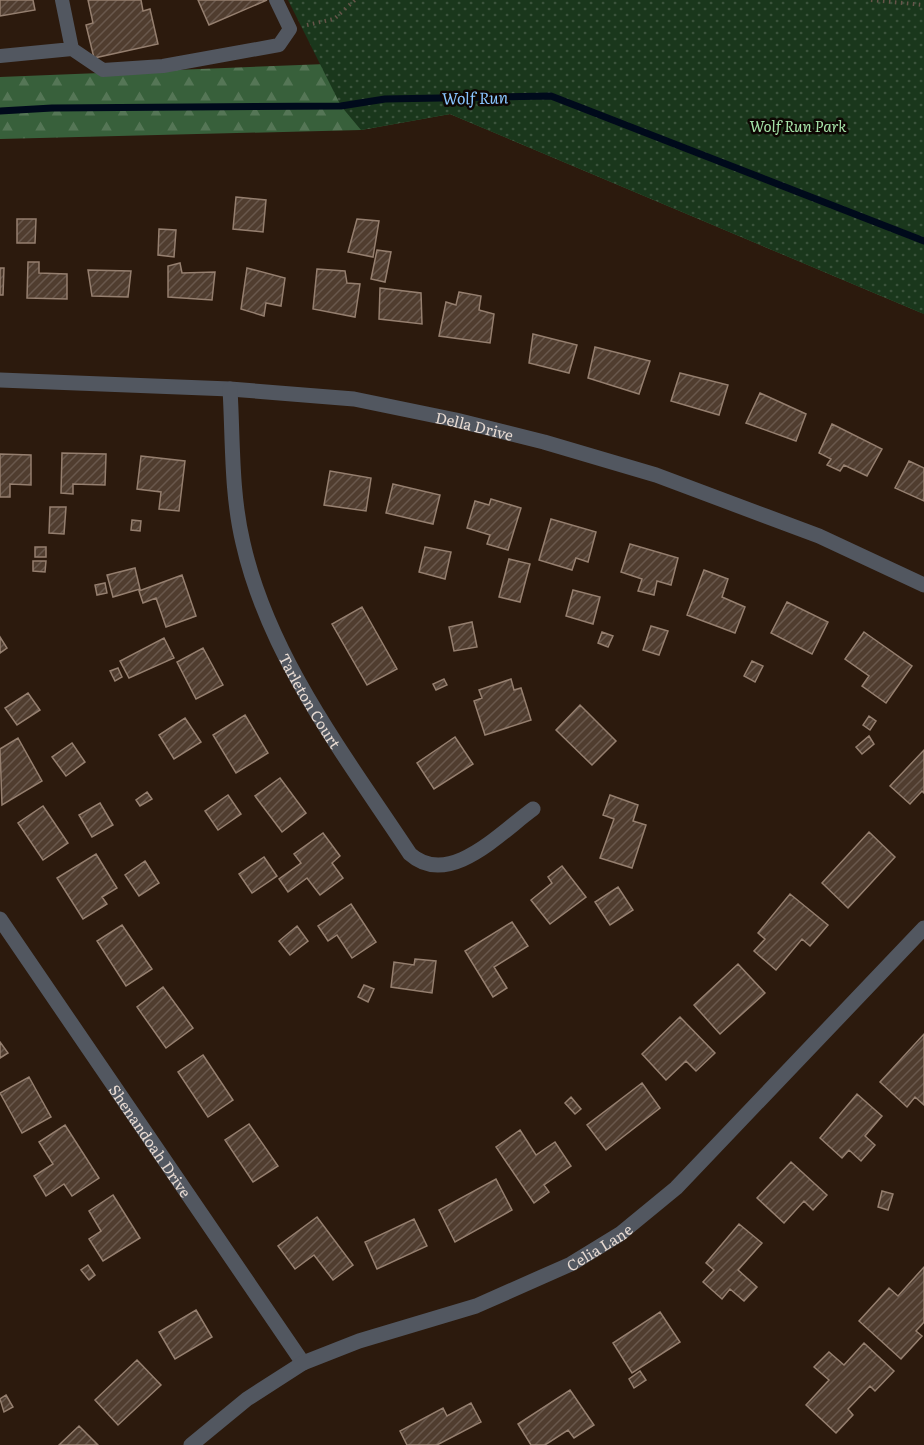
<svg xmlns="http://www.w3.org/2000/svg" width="924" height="1445" viewBox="0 0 924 1445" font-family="Literata,serif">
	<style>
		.forest { fill: url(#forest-firs) }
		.park { fill: url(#park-dots) }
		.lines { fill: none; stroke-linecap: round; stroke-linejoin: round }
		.stream { stroke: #000a1b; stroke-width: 7 }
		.building { fill: url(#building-hatch); stroke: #957f6f; stroke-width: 1.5 }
		.path { stroke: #66554a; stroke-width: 4; stroke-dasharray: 1.5 4.5; stroke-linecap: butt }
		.service { stroke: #525760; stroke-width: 14 }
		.minor { stroke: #525760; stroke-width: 15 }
		.labels { text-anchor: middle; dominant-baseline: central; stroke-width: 5; stroke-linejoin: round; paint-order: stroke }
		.park-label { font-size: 15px; font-style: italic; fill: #a6e4a9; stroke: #0e0703 }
		.street-label { font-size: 15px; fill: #e7dad2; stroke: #0e0703 }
		.water-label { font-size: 16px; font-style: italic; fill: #89c5ff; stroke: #0e0703 }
	</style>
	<defs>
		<pattern id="forest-firs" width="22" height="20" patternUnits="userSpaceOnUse" patternTransform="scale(1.5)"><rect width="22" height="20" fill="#38603b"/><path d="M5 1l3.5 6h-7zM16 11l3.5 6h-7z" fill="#557656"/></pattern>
		<pattern id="park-dots" width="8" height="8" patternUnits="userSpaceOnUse" patternTransform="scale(1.5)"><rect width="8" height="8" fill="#1a371c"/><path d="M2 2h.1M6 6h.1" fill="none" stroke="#3b533c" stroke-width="1.8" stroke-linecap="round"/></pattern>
		<pattern id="building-hatch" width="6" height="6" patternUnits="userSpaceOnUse" patternTransform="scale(1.5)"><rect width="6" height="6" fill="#503d2f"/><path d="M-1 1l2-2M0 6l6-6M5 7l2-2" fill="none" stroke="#69584c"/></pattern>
	</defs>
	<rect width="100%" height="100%" fill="#2c1a0d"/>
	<!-- forest -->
	<path class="forest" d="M 326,64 L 502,72 L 924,314 L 450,114 L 361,130 L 0,139 L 0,77 Z"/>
	<!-- park -->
	<path class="park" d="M 288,0 L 924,0 L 924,314 L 450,114 L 361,130 L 341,106 Z"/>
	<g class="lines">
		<!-- stream -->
		<path class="stream" d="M 0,111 L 52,108 L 341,106 L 385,99 L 551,96 L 924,241"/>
	</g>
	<!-- building -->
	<path class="building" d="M 0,0 L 33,0 L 35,10 L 0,16 Z
		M 88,0 L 141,0 L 143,11 L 150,9 L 158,44 L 94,58 L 86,25 L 93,23 Z
		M 198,0 L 267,0 L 209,25 Z
		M 236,197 L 266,200 L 263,232 L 233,229 Z
		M 17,219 L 36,219 L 35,243 L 17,243 Z
		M 357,219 L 379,221 L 373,257 L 348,252 Z
		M 159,229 L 176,230 L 174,257 L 158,255 Z
		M 377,250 L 391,252 L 385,282 L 371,279 Z
		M 28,262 L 39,262 L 39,273 L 67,274 L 67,299 L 27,298 Z
		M 180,263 L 182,273 L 215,272 L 212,300 L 168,297 L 168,266 Z
		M 0,268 L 4,268 L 3,295 L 0,295 Z
		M 247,268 L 285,278 L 281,306 L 266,303 L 264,316 L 241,309 Z
		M 317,269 L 345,271 L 347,283 L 360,284 L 355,317 L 313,309 Z
		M 88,270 L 131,271 L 128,297 L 92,296 Z
		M 380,288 L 421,293 L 422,324 L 379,319 Z
		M 459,292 L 481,296 L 479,310 L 494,314 L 490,343 L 439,336 L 446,302 L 456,305 Z
		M 533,334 L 577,345 L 569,373 L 529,363 Z
		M 595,347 L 650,361 L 639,394 L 588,378 Z
		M 680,373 L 728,385 L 719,415 L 671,401 Z
		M 760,393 L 806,414 L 796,441 L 746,423 Z
		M 832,424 L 882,449 L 867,476 L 844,465 L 840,471 L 827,465 L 831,459 L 819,453 Z
		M 62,453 L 106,454 L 105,485 L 73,484 L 73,494 L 61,493 Z
		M 0,454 L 31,455 L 31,485 L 10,484 L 10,497 L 0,497 Z
		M 141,456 L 185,461 L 179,511 L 159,509 L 161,492 L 137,489 Z
		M 909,461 L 924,468 L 924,501 L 895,488 Z
		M 330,471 L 371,478 L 366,511 L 324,505 Z
		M 393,484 L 440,495 L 433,524 L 386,513 Z
		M 491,499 L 521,508 L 508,550 L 487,544 L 490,535 L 467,528 L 475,501 L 489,505 Z
		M 50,507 L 66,507 L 64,534 L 49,533 Z
		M 551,519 L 596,532 L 588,562 L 576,558 L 572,570 L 539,560 Z
		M 132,520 L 141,521 L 140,531 L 131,530 Z
		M 630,544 L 678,558 L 671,585 L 657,581 L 654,595 L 638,591 L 642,579 L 621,572 Z
		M 35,547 L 46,547 L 46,557 L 35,557 Z
		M 425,547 L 451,552 L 445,579 L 419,572 Z
		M 509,559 L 530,564 L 520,602 L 499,597 Z
		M 33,561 L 46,561 L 45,572 L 33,571 Z
		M 135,568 L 140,589 L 113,597 L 107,575 Z
		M 704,570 L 728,579 L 722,597 L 745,607 L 735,633 L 687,615 Z
		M 182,575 L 196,616 L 166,627 L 156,598 L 143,603 L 139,591 Z
		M 105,583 L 107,593 L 97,595 L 95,585 Z
		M 573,590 L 600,597 L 593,624 L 566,616 Z
		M 787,602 L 828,622 L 812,654 L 771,633 Z
		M 362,607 L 397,669 L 367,685 L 332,624 Z
		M 472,622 L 477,647 L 454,651 L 449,627 Z
		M 651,626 L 668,631 L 659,655 L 643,650 Z
		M 602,632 L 613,636 L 608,647 L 598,643 Z
		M 864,632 L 912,666 L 886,703 L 862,686 L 869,676 L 845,659 Z
		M 0,637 L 7,648 L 0,653 Z
		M 164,638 L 174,658 L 129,678 L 120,661 Z
		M 203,648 L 223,685 L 196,699 L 177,662 Z
		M 752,661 L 763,666 L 755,682 L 744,676 Z
		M 118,668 L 122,677 L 115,681 L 110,671 Z
		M 444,679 L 447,685 L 436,690 L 433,684 Z
		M 511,679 L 514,690 L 521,688 L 531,720 L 485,735 L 474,701 L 482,698 L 479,690 Z
		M 28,693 L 40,710 L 17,725 L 5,708 Z
		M 580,705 L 616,741 L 592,765 L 556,730 Z
		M 245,715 L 268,753 L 236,773 L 213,735 Z
		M 869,716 L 876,721 L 870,730 L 863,725 Z
		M 185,718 L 201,742 L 174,759 L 159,735 Z
		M 869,736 L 874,744 L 862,754 L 856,747 Z
		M 455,737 L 473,764 L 434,789 L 417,763 Z
		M 18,738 L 42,781 L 2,805 L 0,749 Z
		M 72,743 L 85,762 L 66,776 L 52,757 Z
		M 924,750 L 924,793 L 922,791 L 910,804 L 890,786 Z
		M 280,778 L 306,813 L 282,832 L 255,796 Z
		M 147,792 L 152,799 L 140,806 L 136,800 Z
		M 228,795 L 241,814 L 218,830 L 205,811 Z
		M 610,795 L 638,805 L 633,821 L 646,825 L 632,868 L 600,858 L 614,819 L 603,815 Z
		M 100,803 L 113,825 L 92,837 L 79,815 Z
		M 43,806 L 68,843 L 43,860 L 18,823 Z
		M 869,832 L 895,857 L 848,908 L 822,883 Z
		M 323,833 L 340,856 L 332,863 L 343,878 L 320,895 L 307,878 L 288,892 L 279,879 L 301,863 L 294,854 Z
		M 96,854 L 117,888 L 102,897 L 107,904 L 83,919 L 57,878 Z
		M 264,857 L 277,876 L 252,893 L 239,874 Z
		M 145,861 L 159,883 L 139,896 L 125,875 Z
		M 562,866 L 586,897 L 550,924 L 531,900 L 552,883 L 548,877 Z
		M 618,887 L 633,910 L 610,925 L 595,902 Z
		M 790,894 L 828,925 L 810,946 L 802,939 L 776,970 L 754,951 L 765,939 L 758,933 Z
		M 351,904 L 376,942 L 352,958 L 337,935 L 328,941 L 318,926 Z
		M 512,922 L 528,946 L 494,967 L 507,988 L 493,997 L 465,951 Z
		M 122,925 L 152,969 L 126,986 L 97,941 Z
		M 297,926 L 308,941 L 290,955 L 279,941 Z
		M 415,959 L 436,961 L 432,993 L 391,987 L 394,962 L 414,965 Z
		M 738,964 L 765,993 L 720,1034 L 694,1005 Z
		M 364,985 L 374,989 L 368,1002 L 358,997 Z
		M 163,987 L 193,1028 L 166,1048 L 137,1007 Z
		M 680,1017 L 715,1053 L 696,1071 L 686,1061 L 666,1080 L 642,1054 Z
		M 924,1034 L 924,1105 L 915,1097 L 907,1107 L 880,1082 Z
		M 0,1042 L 8,1053 L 0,1058 Z
		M 203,1055 L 233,1100 L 208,1117 L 178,1072 Z
		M 29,1077 L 51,1117 L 22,1133 L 0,1093 Z
		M 642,1083 L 660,1108 L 606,1150 L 587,1125 Z
		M 857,1094 L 882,1116 L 865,1136 L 875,1145 L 861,1161 L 849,1150 L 842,1158 L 820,1138 Z
		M 571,1097 L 581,1109 L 575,1114 L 565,1103 Z
		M 249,1124 L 278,1166 L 253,1182 L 225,1140 Z
		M 65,1125 L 99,1178 L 72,1196 L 64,1184 L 46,1196 L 34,1176 L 53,1164 L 39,1142 Z
		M 520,1130 L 536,1155 L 555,1142 L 571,1166 L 544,1185 L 549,1192 L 534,1203 L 496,1147 Z
		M 791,1162 L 827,1195 L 813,1210 L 804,1201 L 784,1223 L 757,1198 Z
		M 496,1179 L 512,1210 L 455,1242 L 439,1210 Z
		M 882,1191 L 893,1194 L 888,1210 L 878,1207 Z
		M 113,1195 L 140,1238 L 103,1261 L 89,1239 L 101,1231 L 89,1211 Z
		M 317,1217 L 353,1265 L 333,1280 L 314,1255 L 295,1269 L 278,1246 Z
		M 414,1219 L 427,1246 L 377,1269 L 365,1242 Z
		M 739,1224 L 762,1243 L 738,1270 L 757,1287 L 744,1301 L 730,1289 L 722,1299 L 703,1282 L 714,1270 L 706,1263 Z
		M 88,1265 L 95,1275 L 89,1280 L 81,1270 Z
		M 924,1267 L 924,1322 L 916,1331 L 922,1336 L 901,1359 L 859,1321 L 889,1288 L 898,1296 Z
		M 196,1310 L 212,1337 L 175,1359 L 159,1332 Z
		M 660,1312 L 680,1342 L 632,1373 L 613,1343 Z
		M 864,1343 L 894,1371 L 875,1391 L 870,1386 L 848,1409 L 853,1415 L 836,1433 L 806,1405 L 829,1380 L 814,1367 L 829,1352 L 844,1365 Z
		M 137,1360 L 161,1385 L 118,1425 L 95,1400 Z
		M 640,1371 L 646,1380 L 634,1388 L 629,1379 Z
		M 570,1390 L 594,1425 L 574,1438 L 568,1430 L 545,1445 L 531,1445 L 518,1424 Z
		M 6,1395 L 13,1407 L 4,1412 L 0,1399 Z
		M 471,1403 L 481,1422 L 437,1445 L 407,1445 L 400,1431 L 443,1408 L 447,1416 Z
		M 79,1426 L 98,1445 L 59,1445 Z"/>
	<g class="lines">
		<!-- path -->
		<path class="path" d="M 871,0 L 924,5
			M 307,25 L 334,19 L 355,0"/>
		<!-- service -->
		<path class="service" d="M 62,0 L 72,49 L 103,70 L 163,66 L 279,45 L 290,29 L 276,0
			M 0,56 L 72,49"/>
		<!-- minor -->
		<g class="minor">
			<path id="s1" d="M 0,380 L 230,389 L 354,399 L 456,420 L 544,442 L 656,475 L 819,536 L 924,585"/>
			<path id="s2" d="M 230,389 C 233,440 231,493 243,543 C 269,658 346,757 410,854 C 449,889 501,832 533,809"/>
			<path id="s3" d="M 0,919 L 303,1363"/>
			<path id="s4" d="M 191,1445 L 247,1399 L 303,1363 L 359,1341 L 476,1306 L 571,1264 L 620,1234 L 676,1188 L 924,928"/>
		</g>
	</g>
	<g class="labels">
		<!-- park labels -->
		<g class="park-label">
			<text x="798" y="125">Wolf Run Park</text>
		</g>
		<!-- street labels -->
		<g class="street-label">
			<text stroke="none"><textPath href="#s1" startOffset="478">Della Drive</textPath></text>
			<text stroke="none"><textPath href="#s2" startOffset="327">Tarleton Court</textPath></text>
			<text stroke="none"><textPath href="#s3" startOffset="268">Shenandoah Drive</textPath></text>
			<text stroke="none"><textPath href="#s4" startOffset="458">Celia Lane</textPath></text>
		</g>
		<!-- water labels -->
		<g class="water-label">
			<text transform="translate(475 97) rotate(-1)">Wolf Run</text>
		</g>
	</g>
</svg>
